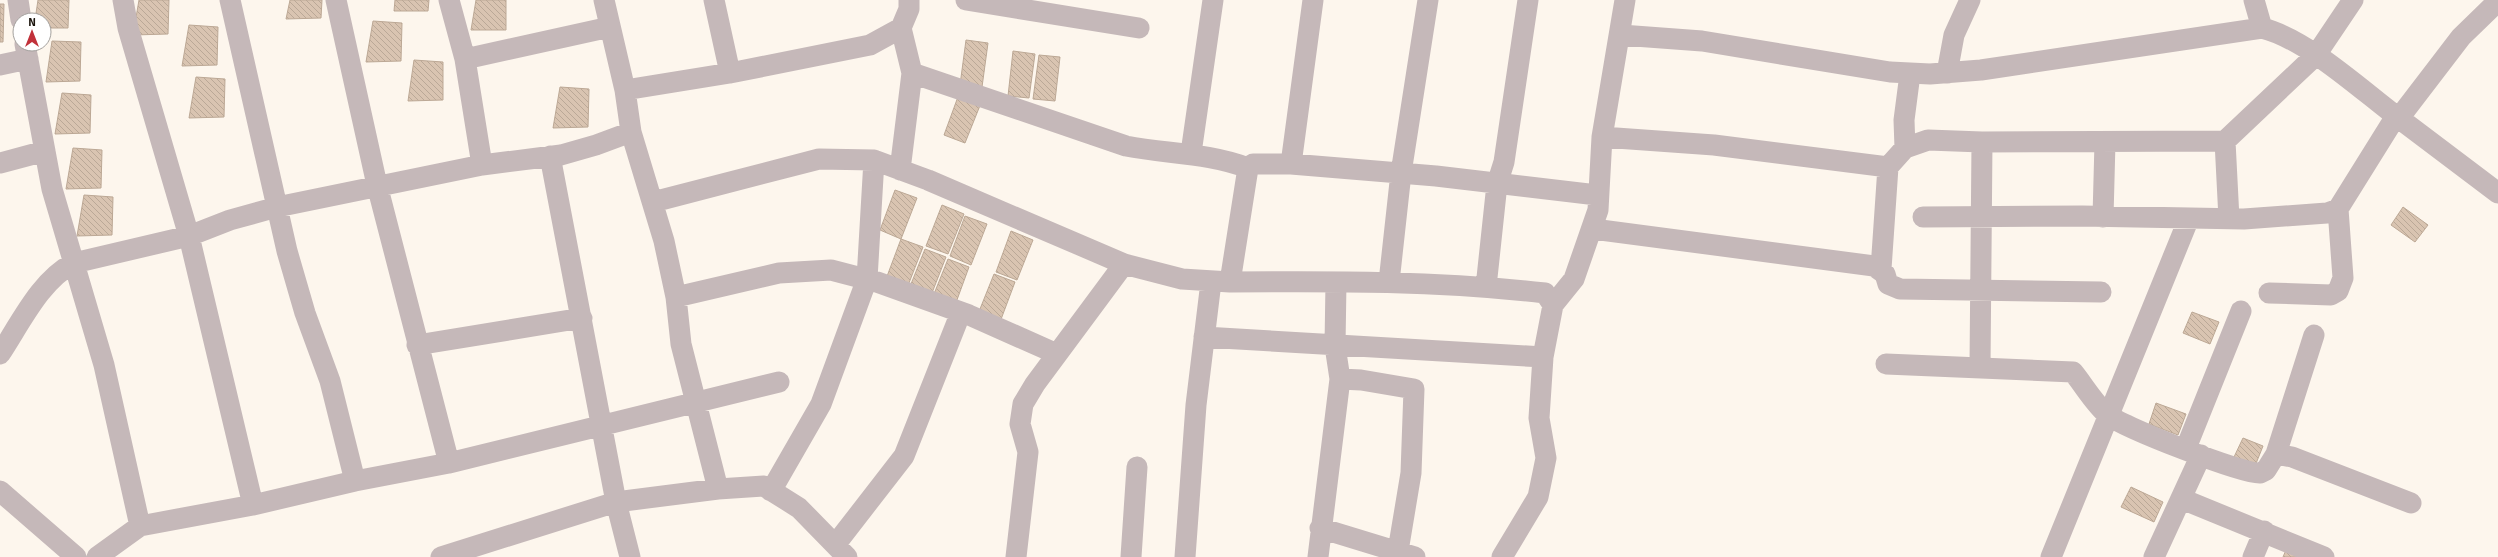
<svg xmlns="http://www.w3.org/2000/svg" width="2498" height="557" viewBox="0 0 2498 557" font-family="Signika,sans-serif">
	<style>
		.building { fill: url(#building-back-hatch); stroke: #bca895 }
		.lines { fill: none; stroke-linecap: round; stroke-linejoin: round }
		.minor { stroke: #c5b8b9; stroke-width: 21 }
	</style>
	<defs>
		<pattern id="building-back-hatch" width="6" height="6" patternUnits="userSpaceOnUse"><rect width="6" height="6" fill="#d9c4b1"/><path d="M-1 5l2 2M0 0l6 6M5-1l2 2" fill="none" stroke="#baa897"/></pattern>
	</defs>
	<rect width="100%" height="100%" fill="#fdf6ed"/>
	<!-- building -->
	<path class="building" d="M 38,0 L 69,0 L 68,28 L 44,28 L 44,20 L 35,20 Z
		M 139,0 L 169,0 L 168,34 L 133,35 Z
		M 290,0 L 322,0 L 321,18 L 286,19 Z
		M 395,0 L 429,0 L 428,11 L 394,11 Z
		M 476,0 L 506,0 L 506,30 L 471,30 Z
		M 0,4 L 4,4 L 3,42 L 0,42 Z
		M 373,21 L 402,23 L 401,61 L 366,62 Z
		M 189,25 L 218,27 L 217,65 L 182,66 Z
		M 966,40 L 988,43 L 982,87 L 960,85 Z
		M 52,41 L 81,42 L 80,81 L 46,82 Z
		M 1013,51 L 1035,54 L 1029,98 L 1008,96 Z
		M 1039,55 L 1060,57 L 1055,101 L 1033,99 Z
		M 414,60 L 443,62 L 443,100 L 408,101 Z
		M 196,77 L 225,79 L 224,117 L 189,118 Z
		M 560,87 L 589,89 L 588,127 L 553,128 Z
		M 62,93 L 91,95 L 90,133 L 55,134 Z
		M 959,94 L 981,103 L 965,143 L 944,135 Z
		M 73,148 L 102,150 L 101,188 L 66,189 Z
		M 895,190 L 917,198 L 901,239 L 880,230 Z
		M 84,195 L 113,197 L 112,235 L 77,236 Z
		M 942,205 L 964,214 L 948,254 L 926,246 Z
		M 2403,207 L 2428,225 L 2415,242 L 2391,225 Z
		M 965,216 L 987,224 L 971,265 L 950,256 Z
		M 1011,231 L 1033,240 L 1017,280 L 996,272 Z
		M 901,239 L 923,247 L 907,288 L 886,279 Z
		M 925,249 L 946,257 L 930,298 L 909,289 Z
		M 948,259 L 969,267 L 954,308 L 932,299 Z
		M 994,274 L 1015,282 L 1000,322 L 978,314 Z
		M 2192,312 L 2219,322 L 2210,344 L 2183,333 Z
		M 2156,403 L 2186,414 L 2178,435 L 2149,424 Z
		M 2243,438 L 2263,446 L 2255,466 L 2234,457 Z
		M 2131,487 L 2163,502 L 2154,522 L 2121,507 Z
		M 2286,550 L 2304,557 L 2283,557 Z"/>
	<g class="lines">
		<!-- minor -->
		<path class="minor" d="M 18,0 L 21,20
			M 123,0 L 128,28 L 189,236 L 253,505
			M 230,0 L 287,251 L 305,313 L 330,381 L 355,481
			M 336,0 L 377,185 L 449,463
			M 449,0 L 465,59 L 482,165
			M 604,0 L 625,90 L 631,132
			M 714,0 L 730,73
			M 966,0 L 1139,28
			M 1313,0 L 1291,164 L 1253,164 L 1248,168 L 1230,282 C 1335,281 1440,281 1545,293 L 1553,305
			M 2254,0 L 2262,28
			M 1621,35 L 1702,41 L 1890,72 L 1930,74 L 1981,70 L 2262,28 C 2306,39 2359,88 2396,116 L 2338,209 L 2327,213 L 2244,219 L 2082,216 L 1923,217
			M 25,44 L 52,189 L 104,365 L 140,526
			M 465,59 L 610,27
			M 0,65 L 28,59
			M 912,73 L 1126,146 C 1168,154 1209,153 1248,168
			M 1947,73 L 1954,35 L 1970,0
			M 625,90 L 730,73 L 870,45 L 901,28 L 909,9 L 909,0
			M 2396,116 L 2498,193
			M 2399,118 L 2461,37 L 2498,1
			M 1602,137 L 1714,145 L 1888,167 L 1905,148 L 1928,140 L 1982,142
			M 2225,141 L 2229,219
			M 1905,148 L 1904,120 L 1910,74
			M 1191,153 L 1213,0
			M 550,156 L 616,502 L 630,557
			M 0,163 L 45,151
			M 1291,164 L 1436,176 L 1597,195
			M 900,170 L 912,73 L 901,28
			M 653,202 L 819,159 L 874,160 L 928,180 L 1124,264 L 1182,279 L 1230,282
			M 2103,217 L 2105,142
			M 1593,229 L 1874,266 L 1885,274 L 1888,284 L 1900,289 L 2101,292
			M 1881,269 L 1888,167
			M 1389,282 L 1401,173 L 1428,0
			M 1486,287 L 1497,184 L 1504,162 L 1528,0
			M 2269,293 L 2331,295 L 2338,291 L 2343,278 L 2338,209
			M 676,297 L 779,273 L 831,270 L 877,282 L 969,315 L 1057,354
			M 1204,337 L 1543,357
			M 417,345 L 582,318
			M 0,354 C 20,324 41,279 74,263 L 189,236 L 230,220 L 277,207 L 482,165 L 561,155 L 596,145 L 631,132 L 664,241 L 676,297 L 681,344 L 718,489
			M 1886,364 L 2073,372 C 2083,384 2096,406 2108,415 C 2125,428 2242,474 2260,473 L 2266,470 L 2276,454 L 2314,335
			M 1980,367 L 1982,142 L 2225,141 L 2316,55 L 2353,0
			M 1340,379 L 1361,380 L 1414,389 L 1411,473 L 1397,557
			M 2186,448 L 2241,311
			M 2276,454 L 2292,457 L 2411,503
			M 0,491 L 76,557
			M 771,491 L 821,404 L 867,279 L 874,160
			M 2182,499 L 2324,557
			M 1320,528 L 1415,557
			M 835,545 L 904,456 L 961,312
			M 97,557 L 140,526 L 253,505 L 355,481 L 449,463 L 779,382
			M 441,557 L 616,502 L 718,489 L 764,486 L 799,508 L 847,557
			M 1016,557 L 1028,452 L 1020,424 L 1023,404 L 1035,384 L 1124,264
			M 1131,557 L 1137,467
			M 1185,557 L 1196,405 L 1211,282
			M 1318,557 L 1340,379 L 1335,346 L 1336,282
			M 1502,557 L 1538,497 L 1546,458 L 1539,418 L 1543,357 L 1553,305 L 1574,279 L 1598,210 L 1602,137 L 1625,0
			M 2051,557 L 2189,218
			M 2154,557 L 2201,455
			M 2253,557 L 2264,531"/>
	</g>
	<!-- north arrow -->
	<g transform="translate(32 32)"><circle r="19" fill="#ffffff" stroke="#a4a19e"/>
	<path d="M0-3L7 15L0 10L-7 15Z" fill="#c1313a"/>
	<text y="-6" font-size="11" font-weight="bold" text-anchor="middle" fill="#1b150d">N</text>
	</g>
</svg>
